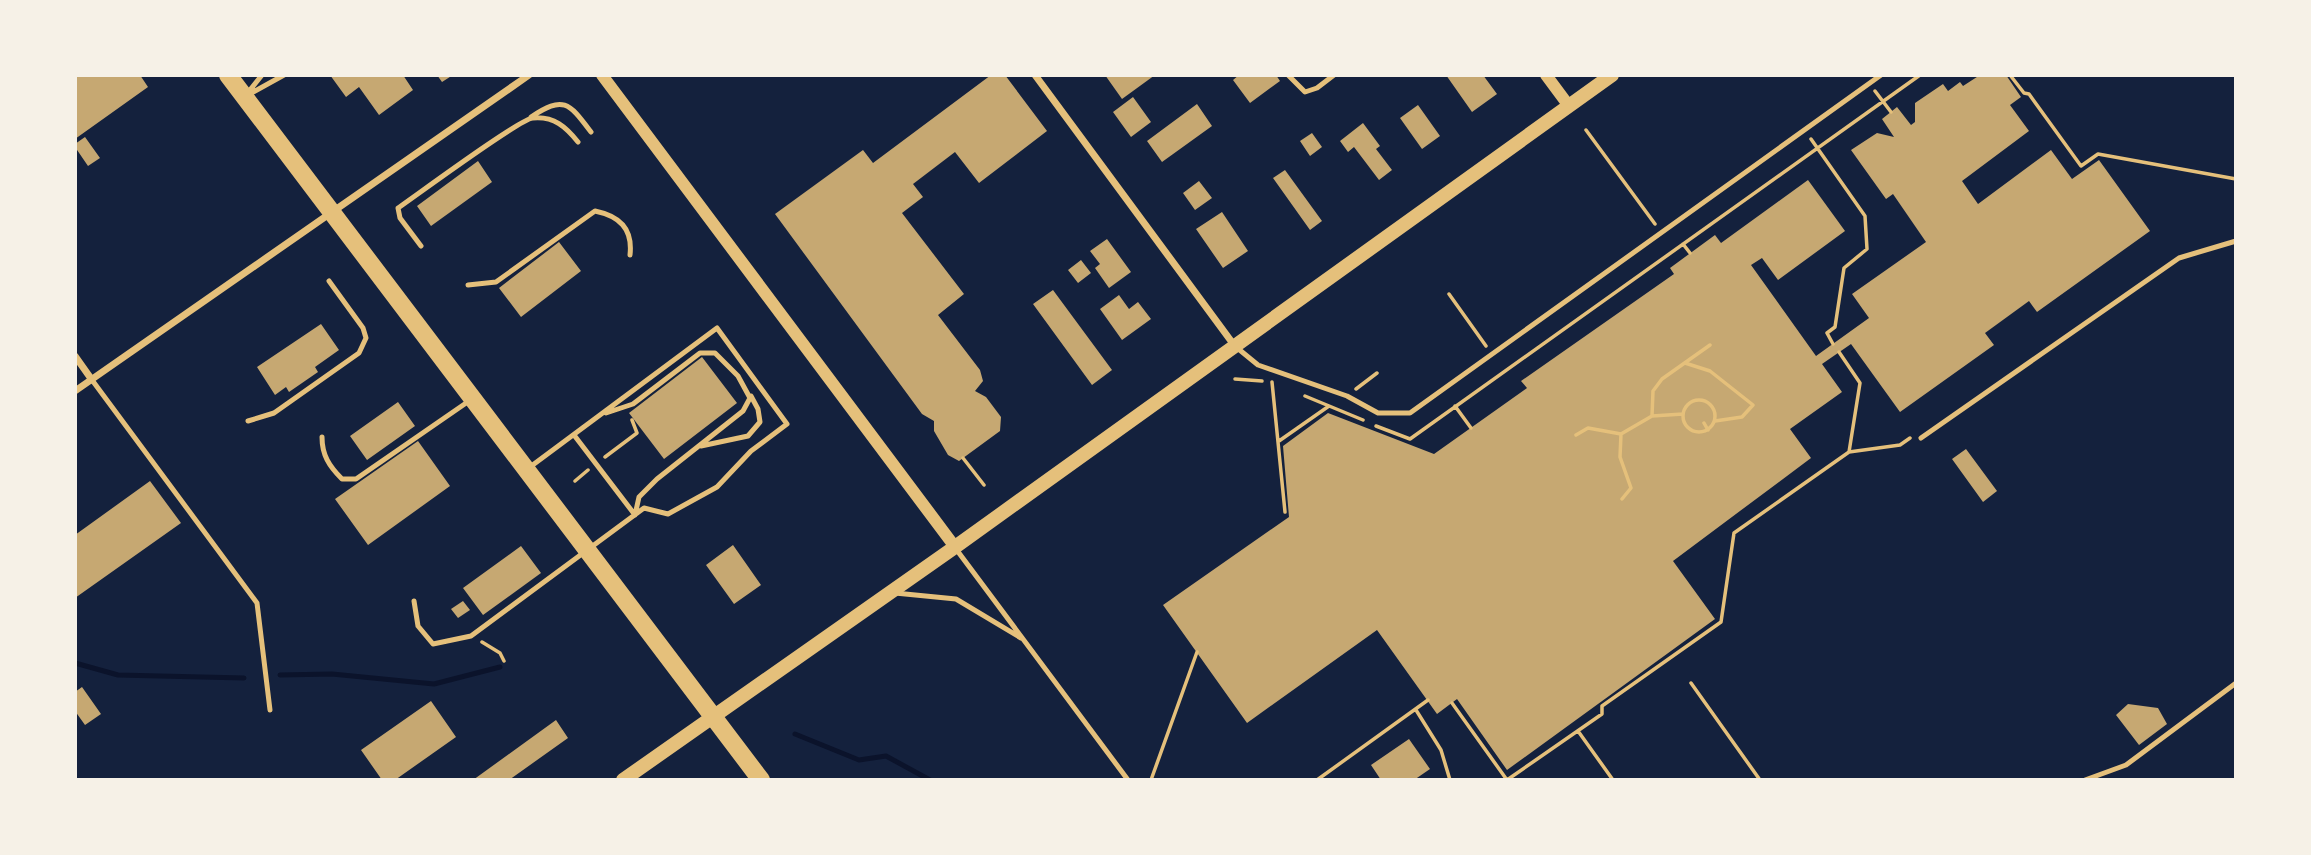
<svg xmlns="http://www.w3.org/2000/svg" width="2311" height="855" viewBox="0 0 2311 855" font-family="Montserrat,sans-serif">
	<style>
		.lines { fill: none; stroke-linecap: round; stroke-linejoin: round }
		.stream { stroke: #0b132b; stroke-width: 5 }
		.building { fill: #c6a872 }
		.path { stroke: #e5c07b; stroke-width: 3.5 }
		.service { stroke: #e5c07b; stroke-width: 5 }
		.minor { stroke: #e5c07b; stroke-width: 7 }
		.tertiary { stroke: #e5c07b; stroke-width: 12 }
		.secondary { stroke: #e5c07b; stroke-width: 14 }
		.primary { stroke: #e5c07b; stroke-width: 18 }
	</style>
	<rect width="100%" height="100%" fill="#14213d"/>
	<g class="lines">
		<!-- stream -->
		<path class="stream" d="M 75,663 L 118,675 L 244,678
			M 280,675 L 332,674 L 434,684 L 500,667
			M 795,734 L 859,760 L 886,756 L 930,780"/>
	</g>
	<!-- building -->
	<path class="building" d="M 75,75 L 140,75 L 148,87 L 75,139 Z
		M 330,75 L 403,75 L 413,90 L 379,115 L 359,87 L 346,97 Z
		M 437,75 L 453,75 L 442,82 Z
		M 991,75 L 1005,75 L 1047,131 L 979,183 L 955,152 L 913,184 L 923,197 L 902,213 L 964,294 L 938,315 L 980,370 L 983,381 L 975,391 L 986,397 L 1001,417 L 1000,431 L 959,461 L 948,455 L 934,431 L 934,421 L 922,414 L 775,214 L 863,150 L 873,163 Z
		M 1105,75 L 1155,75 L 1122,99 Z
		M 1239,75 L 1276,75 L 1280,81 L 1250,103 L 1233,80 Z
		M 1446,75 L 1483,75 L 1497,94 L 1472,112 Z
		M 1980,75 L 2006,75 L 2021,97 L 2010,105 L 2029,131 L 1962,181 L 1978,204 L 2051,150 L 2072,179 L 2099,160 L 2150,231 L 2037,312 L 2029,301 L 1985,333 L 1994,345 L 1900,412 L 1851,344 L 1822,364 L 1842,392 L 1790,429 L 1811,458 L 1673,561 L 1715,619 L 1507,770 L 1457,699 L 1437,714 L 1377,630 L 1247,723 L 1163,605 L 1289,517 L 1283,446 L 1328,413 L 1434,454 L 1527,388 L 1521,381 L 1674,274 L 1670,268 L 1715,235 L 1721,243 L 1808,180 L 1845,231 L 1778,280 L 1762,258 L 1751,265 L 1816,356 L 1869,318 L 1852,294 L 1926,242 L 1893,194 L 1886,199 L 1851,150 L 1877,133 L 1894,137 L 1882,119 L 1897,107 L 1911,125 L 1915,122 L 1915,103 L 1943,84 L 1948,91 L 1960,82 L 1963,86 Z
		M 1133,97 L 1151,122 L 1131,137 L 1113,112 Z
		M 1197,104 L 1212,126 L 1162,162 L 1147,141 Z
		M 1418,105 L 1440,136 L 1422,149 L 1400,118 Z
		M 1363,123 L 1380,146 L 1376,149 L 1392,170 L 1379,180 L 1354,147 L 1348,152 L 1340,141 Z
		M 1312,133 L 1322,147 L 1310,156 L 1300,141 Z
		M 85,137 L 100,158 L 88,166 L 75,147 L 75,144 Z
		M 478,161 L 492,182 L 431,226 L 417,206 Z
		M 1285,170 L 1322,221 L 1310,230 L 1273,178 Z
		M 1199,181 L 1212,198 L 1195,210 L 1183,193 Z
		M 1222,212 L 1248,251 L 1223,268 L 1196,229 Z
		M 1107,239 L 1131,272 L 1109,288 L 1095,268 L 1100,264 L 1090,251 Z
		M 559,242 L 581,271 L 521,317 L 499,288 Z
		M 1081,260 L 1091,273 L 1078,283 L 1068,270 Z
		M 1053,290 L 1112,370 L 1092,385 L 1033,304 Z
		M 1119,295 L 1129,309 L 1138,302 L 1151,319 L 1122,340 L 1100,309 Z
		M 321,324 L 339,350 L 315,367 L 318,372 L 289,392 L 286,387 L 275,395 L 257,367 Z
		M 702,357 L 737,403 L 664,459 L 629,413 Z
		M 398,402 L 415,426 L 367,460 L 350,436 Z
		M 418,441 L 450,486 L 368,545 L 335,499 Z
		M 1966,449 L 1997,491 L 1983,502 L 1952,459 Z
		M 150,481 L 181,523 L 75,598 L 75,535 Z
		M 733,545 L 761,585 L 734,604 L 706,565 Z
		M 521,546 L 541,573 L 483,615 L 463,588 Z
		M 463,601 L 470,610 L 458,618 L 451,609 Z
		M 82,687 L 101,714 L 85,725 L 75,711 L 75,692 Z
		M 431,701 L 456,737 L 395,780 L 382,780 L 361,750 Z
		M 2128,704 L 2158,708 L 2167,724 L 2139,745 L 2116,715 Z
		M 556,720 L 568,738 L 509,780 L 473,780 Z
		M 1409,739 L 1430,769 L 1414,780 L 1381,780 L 1371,765 Z"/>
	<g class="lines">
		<!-- path -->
		<path class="path" d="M 2010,75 L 2024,93 L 2029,94 L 2081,166 L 2098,154 L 2236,179
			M 1875,91 L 1891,112
			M 1586,130 L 1655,224
			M 1811,139 L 1865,216 L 1867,249 L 1844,268 L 1835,327 L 1827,333 L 1833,344
			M 1683,244 L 1690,253
			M 1449,294 L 1486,346
			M 1685,363 L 1710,371 L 1753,405 L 1742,417 L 1715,421
			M 1235,379 L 1262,381
			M 1272,382 L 1285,512
			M 1356,389 L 1377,373
			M 1305,396 L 1363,420
			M1683 416a16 16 0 1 1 32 0a16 16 0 1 1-32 0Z
			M 1455,406 L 1471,428
			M 1652,416 L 1683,414
			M 1704,423 L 1708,430
			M 1376,426 L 1410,439 L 1920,75
			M 1621,434 L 1620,457 L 1631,488 L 1622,499
			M 1576,435 L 1588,428 L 1621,434 L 1652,416 L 1653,391 L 1662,379 L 1710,345
			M 1279,441 L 1329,406
			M 1849,452 L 1900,445 L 1910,438
			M 605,457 L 637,433 L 632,420
			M 963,458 L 984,485
			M 575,481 L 588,470
			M 482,642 L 500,653 L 504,661
			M 1691,683 L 1760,780
			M 1452,703 L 1507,780
			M 1416,710 L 1441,750 L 1450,780
			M 1578,731 L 1613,780
			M 1151,780 L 1197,652
			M 1317,780 L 1428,700
			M 1507,780 L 1602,714 L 1602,706 L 1721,622 L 1734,533 L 1849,452 L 1860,383 L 1839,352"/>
		<!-- service -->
		<path class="service" d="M 1288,75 L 1305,92 L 1317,88 L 1334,75
			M 246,95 L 262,75
			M 246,96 L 284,75
			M 531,117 C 564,95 569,103 591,132
			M 421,246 L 400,218 L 398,208 C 417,195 521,118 533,118 C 554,116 566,127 578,142
			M 468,285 L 496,282 L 595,211 C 619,216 633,228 630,255
			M 1236,347 L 1258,365 L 1347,396 L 1378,413 L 1410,413 L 1881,75
			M 92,380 L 257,603 L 270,710
			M 606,413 L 633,404 L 700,353 L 715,353 L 738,376 L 750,398 L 743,411 L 657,479 L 639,497 L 635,515
			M 248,421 L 274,413 L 359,353 L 366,338 L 363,328 L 329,281
			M 574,435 L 635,515
			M 322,437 C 322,455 329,466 342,479 L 356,479 L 469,401
			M 1921,438 L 2179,258 L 2236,241
			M 701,446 L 748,436 L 760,422 L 758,409 L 751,396
			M 956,549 L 1128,780
			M 895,593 L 956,599 L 1021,638
			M 414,601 L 418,626 L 433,644 L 471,636 L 644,508 L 668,514 L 717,487 L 751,451 L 787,424 L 717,328 L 530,467
			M 2085,780 L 2126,765 L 2236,683"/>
		<!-- minor -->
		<path class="minor" d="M 1035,75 L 1234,345
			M 75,356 L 92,380
			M 75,391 L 529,75"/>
		<!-- tertiary -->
		<path class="tertiary" d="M 602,75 L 955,547
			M 1546,75 L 1569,106"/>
		<!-- secondary -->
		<path class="secondary" d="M 623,780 L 955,547 L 1612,75"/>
		<!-- primary -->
		<path class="primary" d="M 228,75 L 761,780"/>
	</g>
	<!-- border -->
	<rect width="2311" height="855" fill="none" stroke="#f6f1e7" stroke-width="154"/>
</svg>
